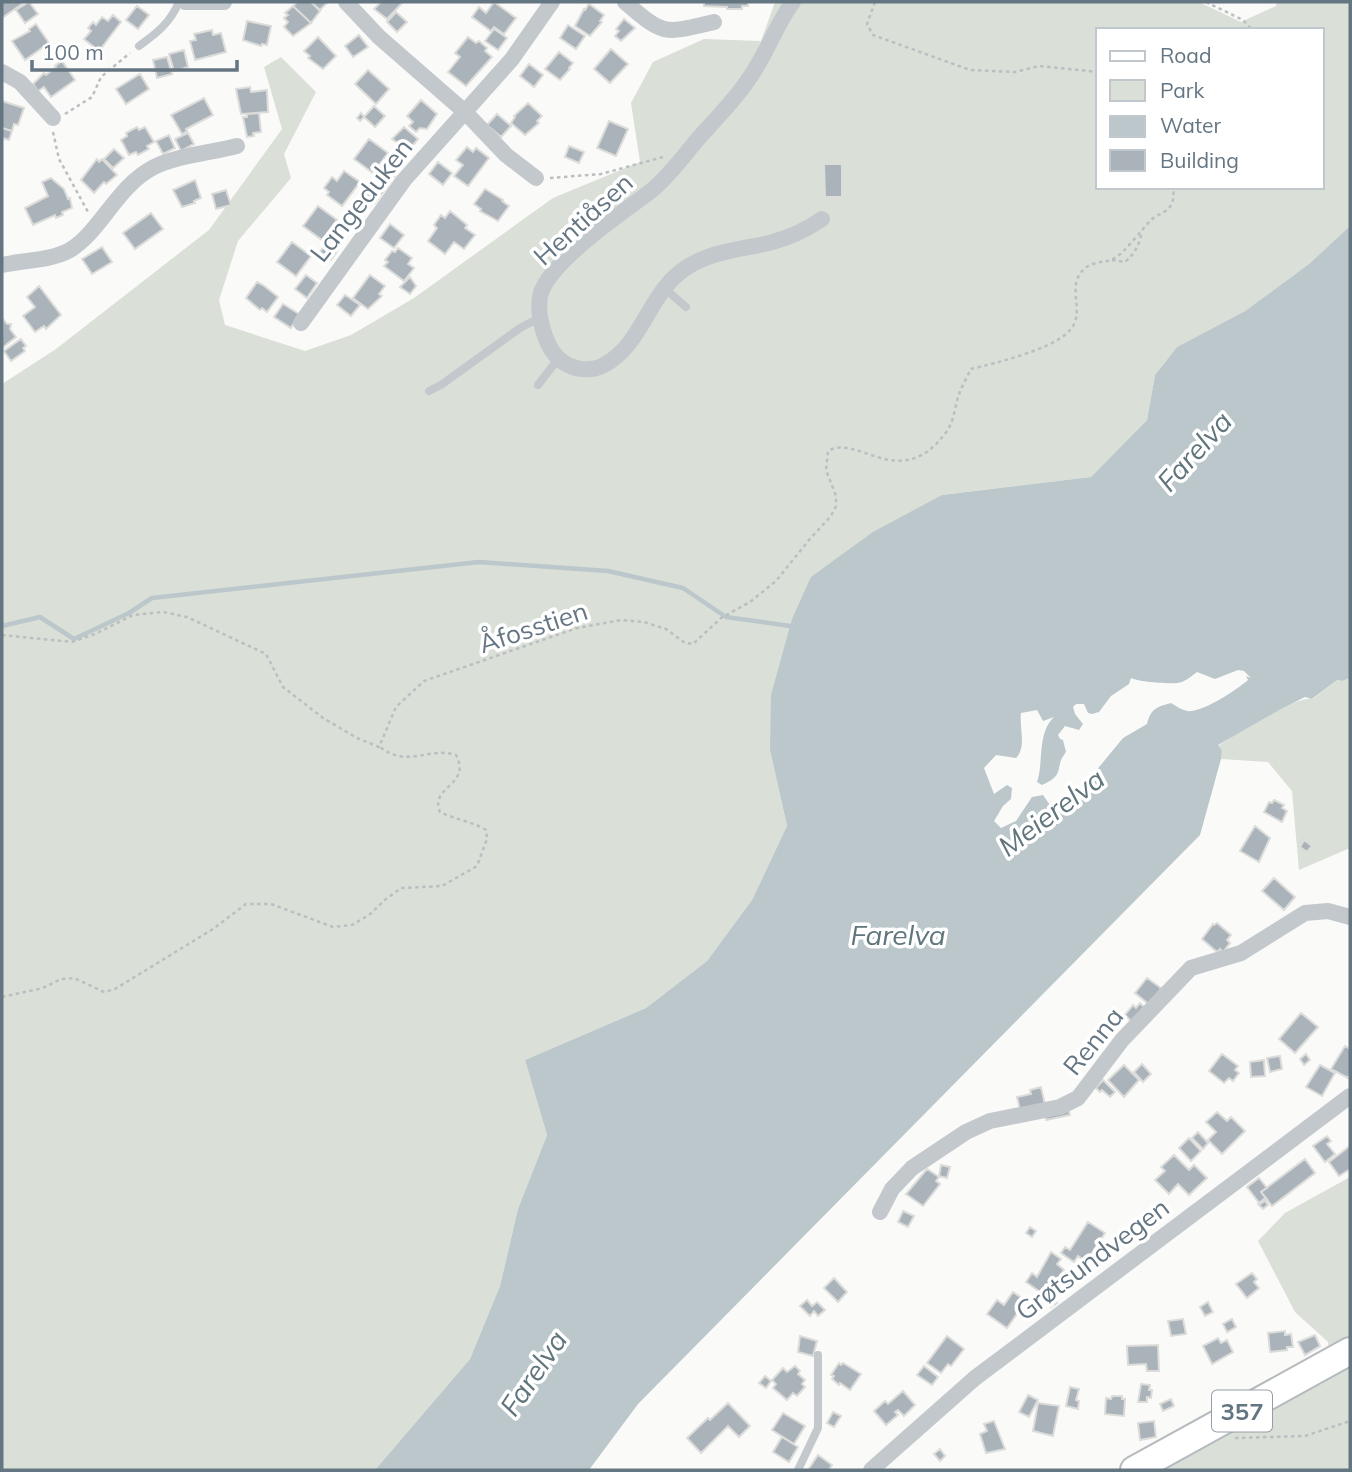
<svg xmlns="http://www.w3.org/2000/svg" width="1352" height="1472" viewBox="0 0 1352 1472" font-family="Mulish,sans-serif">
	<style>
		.green { fill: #dadfd7; fill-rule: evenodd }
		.water { fill: #bbc7cb; fill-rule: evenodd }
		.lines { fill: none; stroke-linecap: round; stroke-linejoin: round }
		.stream { stroke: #bbc7cb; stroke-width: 4.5 }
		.building { fill: #aab3b9; stroke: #dcdcda; stroke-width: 2 }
		.primary-casing { stroke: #b5babe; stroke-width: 30 }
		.path { stroke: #bbbfc2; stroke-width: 2.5; stroke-dasharray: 3.5 3.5; stroke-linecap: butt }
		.service { stroke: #c3c8cc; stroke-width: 8 }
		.minor { stroke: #c3c8cc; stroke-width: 16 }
		.primary { stroke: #fff; stroke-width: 26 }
		.labels { text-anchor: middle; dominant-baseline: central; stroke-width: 7; stroke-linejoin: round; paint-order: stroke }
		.shield { fill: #fff; stroke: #939fa8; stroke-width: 2 }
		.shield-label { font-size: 24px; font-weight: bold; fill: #657683 }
		.street-label { font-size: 26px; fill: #657683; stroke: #fff }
		.water-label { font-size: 28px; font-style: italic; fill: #60757c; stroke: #fff }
	</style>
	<rect width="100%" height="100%" fill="#fafaf8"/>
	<!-- green -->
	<path class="green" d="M 775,2 L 1199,2 L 1241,22 L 1276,6 L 1277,2 L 1350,2 L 1350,226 L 1309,264 L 1245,311 L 1177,347 L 1155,375 L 1147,420 L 1091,477 L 942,495 L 792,619 L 770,750 L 787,826 L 752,900 L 707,961 L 646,1008 L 525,1060 L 547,1135 L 518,1209 L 500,1286 L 470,1359 L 375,1470 L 2,1470 L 2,384 L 56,349 L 209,230 L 282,129 L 264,67 L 281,57 L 316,92 L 284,154 L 291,178 L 238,241 L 219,300 L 225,325 L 305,351 L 351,335 L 414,298 L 553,198 L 640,162 L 631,103 L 653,62 L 704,39 L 761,41 ZM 1098,30 L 1322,30 L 1322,187 L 1098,187 Z
		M 1350,678 L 1350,848 L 1299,870 L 1292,791 L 1268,762 L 1221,759 L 1222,751 L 1218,746 C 1234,735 1296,695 1313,699 L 1337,680 L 1342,681 Z
		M 1350,1177 L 1350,1470 L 1152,1470 L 1331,1373 L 1328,1342 L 1295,1312 L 1258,1241 L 1285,1213 Z"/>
	<!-- water -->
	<path class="water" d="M 1350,226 L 1350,678 L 1342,681 L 1337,680 L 1312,699 L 1305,697 L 1279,710 L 1218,745 L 1222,751 L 1221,759 L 1200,835 L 638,1404 L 589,1470 L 375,1470 L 470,1359 L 500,1286 L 518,1209 L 547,1135 L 525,1060 L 646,1008 L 707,961 L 752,900 L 787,826 L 770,750 L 771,695 L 792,619 L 811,577 L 873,532 L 942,495 L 1091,477 L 1147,420 L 1155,375 L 1177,347 L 1245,311 L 1309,264 ZM 1238,670 L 1244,671 L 1251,678 L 1246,676 L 1248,680 C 1235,691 1209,708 1192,711 C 1184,712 1178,707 1171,703 C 1156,707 1151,709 1147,724 L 1123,738 L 1095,772 L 1082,794 L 1077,794 L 1052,808 L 1043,795 L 1032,797 L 1016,821 L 1001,828 L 994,821 L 1003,806 L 1011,799 L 1012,788 L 1007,785 L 994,794 L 984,768 L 996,755 L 1016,758 C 1027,747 1019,728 1021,713 L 1037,710 L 1043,721 L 1054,717 C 1037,733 1044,762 1037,782 L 1042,785 C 1067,774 1053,768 1066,752 L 1063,740 L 1060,739 L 1058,735 L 1065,726 L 1079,730 L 1083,724 L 1075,714 L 1073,707 L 1076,704 L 1084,704 L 1088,713 L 1092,714 L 1099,712 L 1111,696 L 1129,684 L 1131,678 C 1139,682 1174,685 1182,682 C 1187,680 1193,675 1197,672 L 1215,679 Z"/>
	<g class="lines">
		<!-- stream -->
		<path class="stream" d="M 2,626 L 40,617 L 74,639 L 129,613 L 152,598 L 479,562 L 608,571 L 683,588 L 726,617 L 790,626"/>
	</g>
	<!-- building -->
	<path class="building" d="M 2,2 L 20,2 L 22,4 L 2,18 Z
		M 29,2 L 38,14 L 25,23 L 16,10 Z
		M 297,2 L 311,2 L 320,11 L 311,23 L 293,6 Z
		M 311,2 L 328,2 L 320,10 Z
		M 381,2 L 403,2 L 387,19 L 374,9 Z
		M 494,2 L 516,18 L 504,34 L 494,27 L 491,31 L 472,17 L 479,7 L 486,13 Z
		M 704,2 L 748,2 L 748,6 L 742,6 L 742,9 L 727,9 L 727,7 L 704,6 Z
		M 589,4 L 604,15 L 600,21 L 602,22 L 590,36 L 575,26 L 584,9 L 585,10 Z
		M 137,6 L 149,15 L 138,29 L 126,20 Z
		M 293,6 L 311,23 L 293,36 L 284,27 L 288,22 L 284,18 L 288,15 L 285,13 Z
		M 396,12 L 407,22 L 397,32 L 387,22 Z
		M 113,15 L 121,22 L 99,51 L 84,39 L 91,31 L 88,28 L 93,22 L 96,25 L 102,17 L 108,21 Z
		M 624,19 L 635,28 L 621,41 L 615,36 L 619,31 L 616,29 Z
		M 247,21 L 271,26 L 267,45 L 262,44 L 261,46 L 243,40 Z
		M 36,24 L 49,43 L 25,60 L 12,41 L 30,31 L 29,29 Z
		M 568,25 L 585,36 L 576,49 L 560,38 Z
		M 494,29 L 507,38 L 498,50 L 485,41 Z
		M 212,30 L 213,35 L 221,33 L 226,52 L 195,60 L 190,41 L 196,40 L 194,34 Z
		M 359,35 L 368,47 L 353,57 L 345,46 Z
		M 318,37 L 336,56 L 323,69 L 308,58 L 310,56 L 304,51 Z
		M 468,37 L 476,43 L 479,41 L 487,48 L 485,51 L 492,57 L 466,86 L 448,72 L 460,57 L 455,53 Z
		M 611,49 L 628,64 L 610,83 L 594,69 Z
		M 184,50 L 188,67 L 174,71 L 169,54 Z
		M 559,52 L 573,63 L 569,68 L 570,69 L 560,80 L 545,69 Z
		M 167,57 L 172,74 L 157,78 L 153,60 Z
		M 62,61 L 75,80 L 51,97 L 44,87 L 38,91 L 33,84 L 44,73 L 46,75 L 56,67 L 55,66 Z
		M 529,64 L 543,75 L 534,87 L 520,76 Z
		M 368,70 L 389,89 L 376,104 L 355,84 Z
		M 140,74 L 149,89 L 126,104 L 116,89 Z
		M 250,87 L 251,92 L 267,90 L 268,112 L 241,114 L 236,89 Z
		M 204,98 L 213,115 L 186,129 L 187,131 L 182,134 L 171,115 Z
		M 421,100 L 437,114 L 427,129 L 420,128 L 416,132 L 409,126 L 413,122 L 407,116 Z
		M 2,101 L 24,108 L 18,125 L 14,124 L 12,131 L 2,128 Z
		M 528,103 L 542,116 L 537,121 L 539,123 L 525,135 L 511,123 L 515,117 L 514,116 Z
		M 374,106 L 385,116 L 375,127 L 364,117 L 360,121 L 357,118 L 361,113 L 364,117 Z
		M 259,113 L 261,132 L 253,133 L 254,136 L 247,137 L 243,117 L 247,117 L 247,114 Z
		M 497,114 L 511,126 L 501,137 L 487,125 Z
		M 609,121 L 628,129 L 616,156 L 597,148 Z
		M 137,127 L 139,130 L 145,127 L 154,142 L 147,146 L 149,149 L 138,155 L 136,152 L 129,155 L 121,140 L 127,136 L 126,133 Z
		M 404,127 L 418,139 L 409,150 L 392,139 Z
		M 2,128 L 12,131 L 9,140 L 3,138 L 2,141 Z
		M 188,133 L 194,144 L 181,151 L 175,139 Z
		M 169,135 L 175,148 L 163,154 L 156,141 Z
		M 369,139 L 388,153 L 373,173 L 354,159 Z
		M 569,146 L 584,152 L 579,163 L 565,157 Z
		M 467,147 L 473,152 L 476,148 L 489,158 L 468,186 L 454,176 L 463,165 L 456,160 Z
		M 114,149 L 124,158 L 113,168 L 104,159 Z
		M 97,159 L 99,162 L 102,159 L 117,175 L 106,184 L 104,182 L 94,193 L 81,180 Z
		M 438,162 L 452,173 L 443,185 L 429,174 Z
		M 824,164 L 842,164 L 842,197 L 825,197 Z
		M 382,166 L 395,176 L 385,190 L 372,179 Z
		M 344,171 L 360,182 L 342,206 L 327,195 L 329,192 L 324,188 L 332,177 L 337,181 Z
		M 51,178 L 64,189 L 68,199 L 70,198 L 72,208 L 62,212 L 63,215 L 56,218 L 55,215 L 33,225 L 25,208 L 48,196 L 42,182 Z
		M 195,180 L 201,198 L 194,201 L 195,203 L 182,207 L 173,190 Z
		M 370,180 L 384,191 L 375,203 L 361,192 Z
		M 485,189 L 503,200 L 502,201 L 509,206 L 498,221 L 480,211 L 481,209 L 474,204 Z
		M 226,190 L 231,205 L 216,209 L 212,194 Z
		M 318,206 L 337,220 L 322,240 L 303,226 Z
		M 450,211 L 467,225 L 465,228 L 475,235 L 464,249 L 454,242 L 445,254 L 428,241 L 437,228 L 434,225 L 441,215 L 445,218 Z
		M 151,213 L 163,229 L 135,249 L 123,233 Z
		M 390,224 L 404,235 L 394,248 L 380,238 Z
		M 292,242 L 311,256 L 296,276 L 277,262 Z
		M 327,242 L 338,250 L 331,260 L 320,252 Z
		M 102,247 L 112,262 L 92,274 L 82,259 Z
		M 398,248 L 412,258 L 408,264 L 414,268 L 404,281 L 384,266 L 388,262 L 385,260 L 392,251 L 395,252 Z
		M 306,275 L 317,283 L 307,298 L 295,289 Z
		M 370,275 L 385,286 L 379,294 L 382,296 L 368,309 L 353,298 Z
		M 410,277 L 416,286 L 410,294 L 400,287 Z
		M 257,282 L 263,285 L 278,297 L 267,312 L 262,308 L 260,310 L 246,298 Z
		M 39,286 L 61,315 L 46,329 L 44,326 L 35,332 L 23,316 L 35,307 L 27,297 Z
		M 345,295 L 360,305 L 351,316 L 337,305 Z
		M 283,304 L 299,314 L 291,328 L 274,317 Z
		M 3,319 L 7,324 L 11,324 L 10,329 L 16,337 L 2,348 Z
		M 21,339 L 26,346 L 23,348 L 25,351 L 11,361 L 4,351 Z
		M 1274,800 L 1284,805 L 1282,808 L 1287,811 L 1282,822 L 1264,812 L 1269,802 L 1272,803 Z
		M 1255,826 L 1270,838 L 1259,862 L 1240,851 Z
		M 1304,840 L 1312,846 L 1307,852 L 1300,847 Z
		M 1274,878 L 1295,897 L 1284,910 L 1262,891 Z
		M 1217,923 L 1231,935 L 1227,940 L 1230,943 L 1223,952 L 1220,949 L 1217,952 L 1202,939 L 1213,924 L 1214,925 Z
		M 1147,978 L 1161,988 L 1151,1006 L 1135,993 Z
		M 1140,1003 L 1146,1009 L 1134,1024 L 1125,1015 L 1133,1005 L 1136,1008 Z
		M 1301,1013 L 1318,1027 L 1295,1053 L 1279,1039 Z
		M 1345,1046 L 1350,1049 L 1350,1073 L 1348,1078 L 1331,1069 Z
		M 1222,1054 L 1238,1066 L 1235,1070 L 1239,1073 L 1233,1081 L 1229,1078 L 1224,1083 L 1209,1071 Z
		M 1306,1054 L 1310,1060 L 1304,1065 L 1300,1059 Z
		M 1280,1056 L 1282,1069 L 1270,1072 L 1267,1058 Z
		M 1264,1060 L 1265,1076 L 1251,1077 L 1250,1062 Z
		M 1142,1064 L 1151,1074 L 1143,1082 L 1134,1072 Z
		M 1124,1065 L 1139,1080 L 1124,1097 L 1108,1080 Z
		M 1320,1065 L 1335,1073 L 1322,1096 L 1306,1087 Z
		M 1103,1080 L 1115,1092 L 1110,1097 L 1102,1090 L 1100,1092 L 1096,1088 Z
		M 1041,1087 L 1045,1105 L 1020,1110 L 1017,1097 L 1031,1094 L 1030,1090 Z
		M 1068,1108 L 1070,1115 L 1046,1120 L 1045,1113 Z
		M 1217,1112 L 1227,1121 L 1231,1117 L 1245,1131 L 1222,1154 L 1208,1140 L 1216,1132 L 1206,1122 Z
		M 1198,1132 L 1208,1143 L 1203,1149 L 1192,1138 Z
		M 1327,1136 L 1331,1141 L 1327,1144 L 1335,1154 L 1325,1162 L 1313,1146 Z
		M 1189,1138 L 1201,1151 L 1191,1161 L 1179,1148 Z
		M 1350,1146 L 1350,1169 L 1339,1176 L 1329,1162 Z
		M 1174,1155 L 1189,1170 L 1194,1165 L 1207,1178 L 1189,1195 L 1178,1184 L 1169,1194 L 1155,1180 L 1165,1171 L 1161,1167 Z
		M 1305,1159 L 1315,1173 L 1272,1206 L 1261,1192 Z
		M 941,1165 L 950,1167 L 947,1178 L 939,1176 Z
		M 927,1169 L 939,1177 L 936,1181 L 940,1184 L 923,1206 L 906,1194 Z
		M 1259,1178 L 1267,1188 L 1261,1192 L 1267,1199 L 1260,1204 L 1247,1187 Z
		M 1264,1199 L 1268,1205 L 1263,1209 L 1258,1204 Z
		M 903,1211 L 914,1216 L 908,1227 L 898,1222 Z
		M 1088,1222 L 1105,1233 L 1086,1262 L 1078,1256 L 1074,1262 L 1061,1253 L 1065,1247 L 1070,1250 Z
		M 1030,1227 L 1036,1231 L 1032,1237 L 1026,1233 Z
		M 1051,1252 L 1061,1259 L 1057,1264 L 1064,1270 L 1046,1296 L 1026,1282 L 1032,1273 L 1037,1277 Z
		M 1252,1273 L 1257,1279 L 1254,1282 L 1259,1288 L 1247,1298 L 1236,1284 Z
		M 834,1278 L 847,1292 L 838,1302 L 824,1288 Z
		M 1013,1292 L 1026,1301 L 1007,1328 L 987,1314 L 997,1300 L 1004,1305 Z
		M 1053,1297 L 1057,1303 L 1051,1307 L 1047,1302 Z
		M 807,1300 L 812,1306 L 817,1302 L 825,1310 L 818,1316 L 814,1311 L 810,1316 L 800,1306 Z
		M 1208,1302 L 1213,1312 L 1205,1316 L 1200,1307 Z
		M 1183,1319 L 1186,1334 L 1171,1336 L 1168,1321 Z
		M 1232,1319 L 1236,1327 L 1227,1332 L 1223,1324 Z
		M 1285,1331 L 1285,1335 L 1291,1334 L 1293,1347 L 1287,1347 L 1287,1350 L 1270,1352 L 1268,1333 Z
		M 1315,1335 L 1320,1346 L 1305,1355 L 1298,1342 Z
		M 800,1336 L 817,1341 L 813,1356 L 798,1352 Z
		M 947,1336 L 964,1349 L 951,1366 L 948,1364 L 941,1373 L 927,1363 Z
		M 1218,1338 L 1221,1343 L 1227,1340 L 1233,1352 L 1212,1364 L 1203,1346 Z
		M 1158,1345 L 1159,1371 L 1147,1371 L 1146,1364 L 1128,1365 L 1127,1346 Z
		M 839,1363 L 841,1365 L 843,1363 L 861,1374 L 850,1390 L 840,1383 L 839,1385 L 832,1379 L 834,1376 L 831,1375 Z
		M 795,1366 L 800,1371 L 798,1374 L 805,1380 L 802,1384 L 805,1387 L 797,1396 L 793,1393 L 787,1400 L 773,1388 L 776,1384 L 772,1380 L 783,1368 L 787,1372 Z
		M 924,1366 L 938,1377 L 932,1385 L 917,1375 Z
		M 765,1376 L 771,1381 L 766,1388 L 759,1383 Z
		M 1141,1384 L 1150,1385 L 1149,1390 L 1152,1390 L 1151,1398 L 1147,1397 L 1147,1402 L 1138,1402 Z
		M 1070,1387 L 1079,1389 L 1076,1400 L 1079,1401 L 1078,1409 L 1066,1406 Z
		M 903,1391 L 915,1405 L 904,1416 L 898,1410 L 895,1412 L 898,1415 L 886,1425 L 874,1411 L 885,1401 L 888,1404 Z
		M 1028,1395 L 1038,1400 L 1029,1417 L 1019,1412 Z
		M 1112,1396 L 1122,1396 L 1122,1399 L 1125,1399 L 1124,1416 L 1105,1414 L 1106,1398 L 1111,1399 Z
		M 1171,1399 L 1174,1406 L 1163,1411 L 1160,1404 Z
		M 728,1403 L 750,1426 L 739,1437 L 728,1426 L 701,1453 L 687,1438 L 708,1418 L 710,1420 Z
		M 1038,1403 L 1059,1406 L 1053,1436 L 1033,1431 Z
		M 833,1412 L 841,1416 L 834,1427 L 827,1423 Z
		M 783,1413 L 805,1426 L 794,1444 L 772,1430 Z
		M 994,1421 L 1005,1449 L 986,1453 L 980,1434 L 987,1431 L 984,1424 Z
		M 1154,1421 L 1156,1437 L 1140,1440 L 1138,1423 Z
		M 782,1437 L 798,1447 L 789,1462 L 773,1452 Z
		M 940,1449 L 945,1456 L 940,1461 L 934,1454 Z
		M 818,1455 L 832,1465 L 829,1470 L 808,1470 Z"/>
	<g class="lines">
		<!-- primary casing -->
		<g class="primary-casing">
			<path id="primary" d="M 1134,1470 L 1350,1351"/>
		</g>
		<!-- path -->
		<path class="path" d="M 875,2 L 867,24 L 873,35 L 970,70 L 1015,72 L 1039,66 L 1098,72
			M 1206,2 L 1243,20 L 1252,30
			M 65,114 L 92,97 L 101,77 L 130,53
			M 53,132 L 59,159 L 88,212
			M 1098,139 L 1098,153
			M 550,178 L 601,174 L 663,157
			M 1112,260 L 1125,262 C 1136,253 1139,244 1142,232
			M 2,635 L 72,642 L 95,634 L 133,615 L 163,612 L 187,617 L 266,654 L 283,687 L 323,718 L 357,738 L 379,747 L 396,707 L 424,681 L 577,628 L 621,620 L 644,622 L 666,629 L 685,643 L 693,644 L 721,618 L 750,602 L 776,581 L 809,540 L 831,516 L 836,506 L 836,496 L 826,470 L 828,451 C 859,433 901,495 947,431 C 954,421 955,406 959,394 C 962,386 967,377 971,369 C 996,363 1049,350 1067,333 C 1089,314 1064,288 1084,269 C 1093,261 1104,263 1113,259 C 1124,254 1142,229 1151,220 C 1156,215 1165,213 1169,208 C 1174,202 1174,194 1173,187
			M 2,997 L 43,988 L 61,979 L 74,978 L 104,992 L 115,989 L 213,929 L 246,904 L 271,904 L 333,927 L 352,925 L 369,915 L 386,899 L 401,888 L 442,886 L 477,866 L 487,839 L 486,830 C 476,823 454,819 440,812 C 429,786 472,786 456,755 C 427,746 409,769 380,747
			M 1235,1438 L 1305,1436 L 1350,1421"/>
		<!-- service -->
		<path class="service" d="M 139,46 C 157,33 170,23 179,2
			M 664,288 L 686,307
			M 538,385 L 558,359
			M 429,391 L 441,385 L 520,328 L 541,317
			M 798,1470 L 818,1428 L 818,1355"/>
		<!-- minor -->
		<path class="minor" d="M 185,2 L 224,2
			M 346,2 L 379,37 L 465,112 L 506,155 L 536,178
			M 625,2 C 664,36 664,34 714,22
			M 793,2 C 778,22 770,45 757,66 C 741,94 718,116 697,140 C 682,158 669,176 651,191 C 622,213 556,257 542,290 C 534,310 545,350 563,362 C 575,370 591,372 604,365 C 644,344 649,289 689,266 C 714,251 742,249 769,243 C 789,238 806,230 822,219
			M 2,72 L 20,82 L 53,118
			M 2,265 C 24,260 50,261 70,250 C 101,231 117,186 154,167 C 178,155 211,153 237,146
			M 301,323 L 404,180 L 512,59 L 552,2
			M 880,1212 L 892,1189 L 912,1168 L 966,1132 L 990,1121 L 1060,1107 L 1078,1098 L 1122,1040 L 1191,968 L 1241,953 L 1305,913 L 1328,911 L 1350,917
			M 871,1470 L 975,1378 L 1350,1096"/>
		<!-- primary -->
		<use href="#primary" class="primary"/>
	</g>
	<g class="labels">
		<!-- shield labels -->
		<rect class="shield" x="1212" y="1390.5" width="60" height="41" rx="5"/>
		<g class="shield-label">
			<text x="1242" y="1411">357</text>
		</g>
		<!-- street labels -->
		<g class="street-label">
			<text transform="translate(361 200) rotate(-52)">Langeduken</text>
			<text transform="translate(583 219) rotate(-42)">Hentiåsen</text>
			<text transform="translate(533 627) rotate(-18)">Åfosstien</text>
			<text transform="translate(1093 1041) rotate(-51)">Renna</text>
			<text transform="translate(1092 1259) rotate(-37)">Grøtsundvegen</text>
		</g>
		<!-- water labels -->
		<g class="water-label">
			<text transform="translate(1194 451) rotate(-48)">Farelva</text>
			<text transform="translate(1051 812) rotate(-37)">Meierelva</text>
			<text x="898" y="934">Farelva</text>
			<text transform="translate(533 1373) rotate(-56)">Farelva</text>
		</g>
	</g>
	<!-- border -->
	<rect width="1352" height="1472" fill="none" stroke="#657683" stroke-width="7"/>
	<!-- legend -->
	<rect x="1096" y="28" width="228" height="161" fill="#ffffff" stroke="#c1c8cd" stroke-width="2"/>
	<rect x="1110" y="51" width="35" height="10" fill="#ffffff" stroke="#c1c8cd" stroke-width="2"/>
	<text x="1160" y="63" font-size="21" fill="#657683">Road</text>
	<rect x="1110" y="80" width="35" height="21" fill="#dadfd7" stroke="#c1c8cd" stroke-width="2"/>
	<text x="1160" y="98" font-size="21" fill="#657683">Park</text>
	<rect x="1110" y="116" width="35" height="21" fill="#bbc7cb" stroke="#c1c8cd" stroke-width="2"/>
	<text x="1160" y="133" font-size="21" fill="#657683">Water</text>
	<rect x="1110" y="150" width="35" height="21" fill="#aab3b9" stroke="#c1c8cd" stroke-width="2"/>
	<text x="1160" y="168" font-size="21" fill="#657683">Building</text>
	<!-- scale -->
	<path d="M32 60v10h205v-10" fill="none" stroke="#657683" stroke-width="3.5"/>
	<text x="42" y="60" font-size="21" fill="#657683" stroke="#ffffff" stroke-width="5" paint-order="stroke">100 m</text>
</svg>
